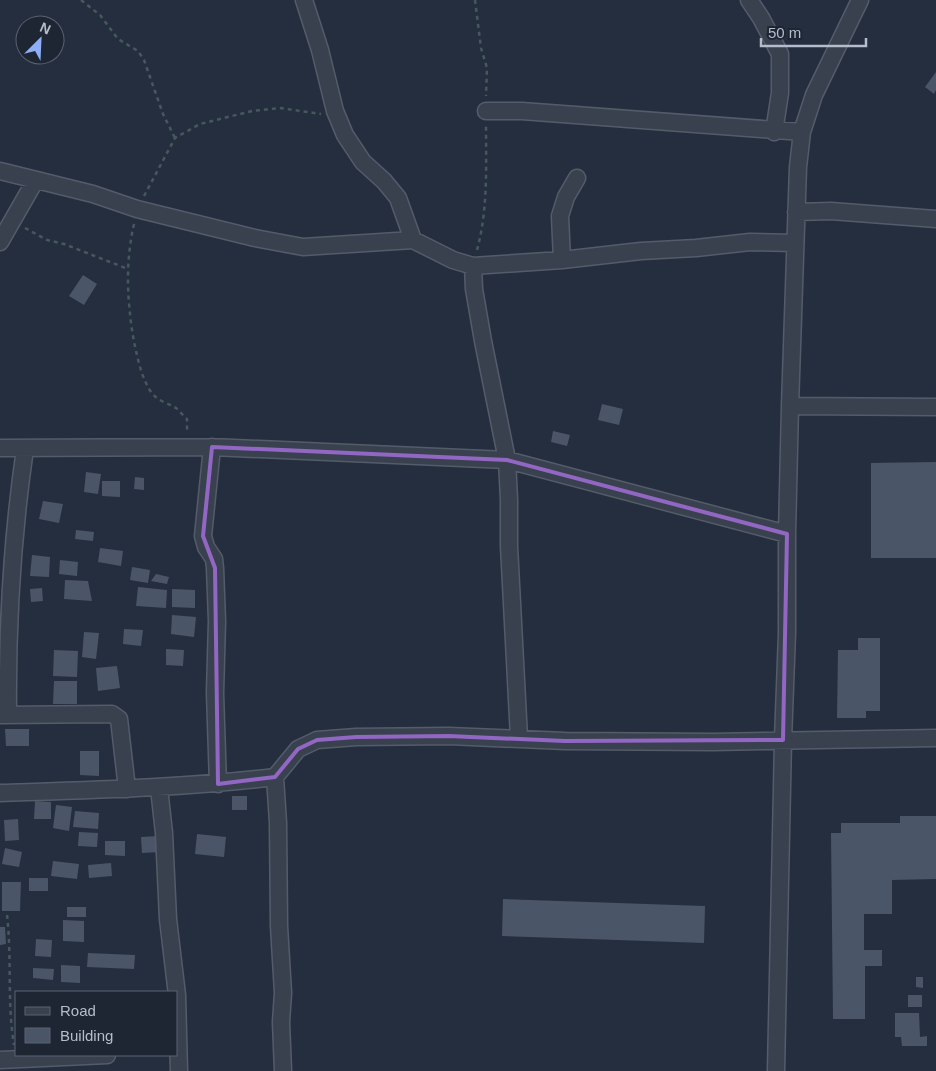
<svg xmlns="http://www.w3.org/2000/svg" width="936" height="1071" viewBox="0 0 936 1071" font-family="Helvetica,sans-serif">
	<style>
		.building { fill: #4b5568 }
		.lines { fill: none; stroke-linecap: round; stroke-linejoin: round }
		.minor-casing { stroke: #545c6a; stroke-width: 19 }
		.path { stroke: #45595d; stroke-width: 2.5; stroke-dasharray: 4 4; stroke-linecap: butt }
		.minor { stroke: #39414f; stroke-width: 16 }
		.marked { fill: none; stroke: #9266c3; stroke-width: 4; stroke-linejoin: round }
	</style>
	<rect width="100%" height="100%" fill="#252e3f"/>
	<!-- building -->
	<path class="building" d="M 936,72 L 936,90 L 934,94 L 925,87 Z
		M 83,275 L 97,284 L 84,305 L 69,296 Z
		M 602,404 L 623,409 L 619,425 L 598,420 Z
		M 553,431 L 570,435 L 567,446 L 551,442 Z
		M 936,462 L 936,558 L 871,558 L 871,463 Z
		M 86,472 L 101,474 L 98,494 L 84,492 Z
		M 135,477 L 144,478 L 144,490 L 134,489 Z
		M 102,481 L 120,481 L 120,497 L 102,496 Z
		M 43,501 L 63,504 L 59,523 L 39,519 Z
		M 76,530 L 94,532 L 93,541 L 75,539 Z
		M 100,548 L 123,551 L 121,566 L 98,562 Z
		M 32,555 L 50,557 L 49,577 L 30,576 Z
		M 60,560 L 78,562 L 77,576 L 59,574 Z
		M 132,567 L 150,570 L 148,583 L 130,580 Z
		M 156,574 L 169,577 L 167,584 L 151,581 Z
		M 65,580 L 88,581 L 92,601 L 64,599 Z
		M 138,587 L 167,590 L 166,608 L 136,606 Z
		M 42,588 L 43,601 L 31,602 L 30,589 Z
		M 172,589 L 195,590 L 195,608 L 172,607 Z
		M 172,615 L 196,617 L 194,637 L 171,634 Z
		M 124,629 L 143,630 L 141,646 L 123,644 Z
		M 84,632 L 99,633 L 96,659 L 82,657 Z
		M 858,638 L 880,638 L 880,711 L 866,711 L 866,718 L 837,718 L 838,650 L 858,650 Z
		M 166,649 L 184,650 L 183,666 L 166,665 Z
		M 54,650 L 78,651 L 77,677 L 53,676 Z
		M 117,666 L 120,688 L 98,691 L 96,668 Z
		M 54,681 L 77,681 L 77,704 L 53,704 Z
		M 5,729 L 29,729 L 29,746 L 6,746 Z
		M 80,751 L 99,751 L 99,776 L 80,775 Z
		M 232,796 L 247,796 L 247,810 L 232,810 Z
		M 35,801 L 51,802 L 51,819 L 34,819 Z
		M 56,805 L 72,807 L 69,831 L 53,828 Z
		M 75,811 L 99,813 L 98,829 L 73,827 Z
		M 900,816 L 936,816 L 936,879 L 892,880 L 892,914 L 864,914 L 864,950 L 882,950 L 882,966 L 865,966 L 865,1019 L 833,1019 L 831,833 L 841,833 L 841,823 L 900,823 Z
		M 18,819 L 19,840 L 5,841 L 4,820 Z
		M 79,832 L 98,833 L 97,847 L 78,846 Z
		M 197,834 L 226,837 L 224,857 L 195,854 Z
		M 159,836 L 160,852 L 142,853 L 141,837 Z
		M 105,841 L 125,841 L 125,856 L 105,855 Z
		M 5,848 L 22,852 L 19,867 L 2,864 Z
		M 53,861 L 79,864 L 77,879 L 51,876 Z
		M 111,863 L 112,876 L 89,878 L 88,865 Z
		M 29,878 L 48,878 L 48,891 L 29,891 Z
		M 2,882 L 21,882 L 20,911 L 2,911 Z
		M 503,899 L 705,906 L 704,943 L 502,936 Z
		M 67,907 L 86,907 L 86,917 L 67,917 Z
		M 63,920 L 84,921 L 84,942 L 63,941 Z
		M 0,927 L 5,927 L 6,944 L 0,945 Z
		M 36,939 L 52,940 L 51,957 L 35,956 Z
		M 88,953 L 135,955 L 134,969 L 87,967 Z
		M 61,965 L 80,966 L 80,983 L 61,982 Z
		M 33,968 L 54,969 L 53,980 L 33,978 Z
		M 916,977 L 923,977 L 923,988 L 916,987 Z
		M 908,995 L 922,995 L 922,1007 L 908,1007 Z
		M 895,1013 L 919,1013 L 920,1037 L 927,1036 L 927,1046 L 902,1046 L 901,1037 L 895,1037 Z"/>
	<g class="lines">
		<!-- minor casing -->
		<g class="minor-casing">
			<path id="minor" d="M 304,0 L 320,50 L 335,111 L 345,135 L 363,162 L 384,181 L 398,198 L 413,240
				M 749,0 L 761,18 L 780,54 L 780,93 L 774,132
				M 486,111 L 522,111 L 802,132
				M 0,171 L 93,194 L 137,209 L 255,238 L 303,247 L 413,240 L 453,260 L 473,266 L 474,289 L 483,341 L 507,460 L 509,500 L 509,546 L 519,738
				M 796,212 L 831,211 L 936,219
				M 0,242 L 35,181
				M 562,260 L 560,216 L 566,197 L 577,178
				M 473,266 L 562,260 L 641,251 L 696,248 L 750,242 L 794,243
				M 790,406 L 936,407
				M 212,447 L 203,536 L 206,547 L 214,559 L 215,568 L 217,621 L 215,693 L 218,784
				M 0,448 L 212,447 L 507,460 L 787,534
				M 0,715 L 112,714 L 119,719 L 127,789
				M 8,715 C 7,625 12,538 25,449
				M 275,777 L 278,823 L 279,926 L 283,993 L 281,1022 L 283,1071
				M 159,788 L 164,833 L 168,919 L 177,995 L 179,1071
				M 0,793 C 92,790 184,788 275,777 L 298,749 L 317,740 L 356,737 L 449,736 L 565,741 L 713,742 L 936,738
				M 0,1060 L 107,1055
				M 776,1071 L 783,740 L 787,633 L 787,534 L 790,406 L 798,167 L 802,132 L 814,95 L 860,0"/>
		</g>
		<!-- path -->
		<path class="path" d="M 81,0 L 100,15 L 118,39 L 138,51 L 144,60 L 163,114 L 175,138
			M 475,0 L 481,48 L 487,68 L 486,96
			M 144,196 L 175,138 L 200,124 L 252,111 L 280,108 L 321,114
			M 134,224 C 125,263 127,302 134,342 C 138,359 141,377 151,392 C 157,401 168,403 176,408 C 180,411 183,416 187,419 L 187,433
			M 25,228 L 47,240 L 64,244 L 128,269
			M 477,250 C 488,210 486,168 486,126
			M 7,915 C 12,958 7,1003 14,1045"/>
		<!-- minor -->
		<use href="#minor" class="minor"/>
	</g>
	<!-- marked area -->
	<path class="marked" d="M 212,447 L 507,460 L 787,534 L 783,740 L 565,741 L 449,736 L 356,737 L 317,740 L 298,749 L 275,777 L 218,784 L 215,568 L 203,536 Z"/>
	<!-- legend -->
	<rect x="15" y="991" width="162" height="65" fill="#1e2634" stroke="#5a6270"/>
	<rect x="25" y="1007" width="25" height="8" fill="#39414f" stroke="#5a6270"/>
	<text x="60" y="1016" font-size="15" fill="#b5bcca">Road</text>
	<rect x="25" y="1028" width="25" height="15" fill="#4b5568" stroke="#5a6270"/>
	<text x="60" y="1041" font-size="15" fill="#b5bcca">Building</text>
	<!-- north arrow -->
	<g transform="translate(40 40) rotate(24)"><circle r="24" fill="#1e2634" stroke="#5a6270"/>
	<path d="M0-4L9 19L0 12L-9 19Z" fill="#8daff7"/>
	<text y="-8" font-size="14" font-weight="bold" text-anchor="middle" fill="#b5bcca">N</text>
	</g>
	<!-- scale -->
	<path d="M761 38v8h105v-8" fill="none" stroke="#b5bcca" stroke-width="2.5"/>
	<text x="768" y="38" font-size="15" fill="#b5bcca" stroke="#1e2634" stroke-width="4" paint-order="stroke">50 m</text>
</svg>
